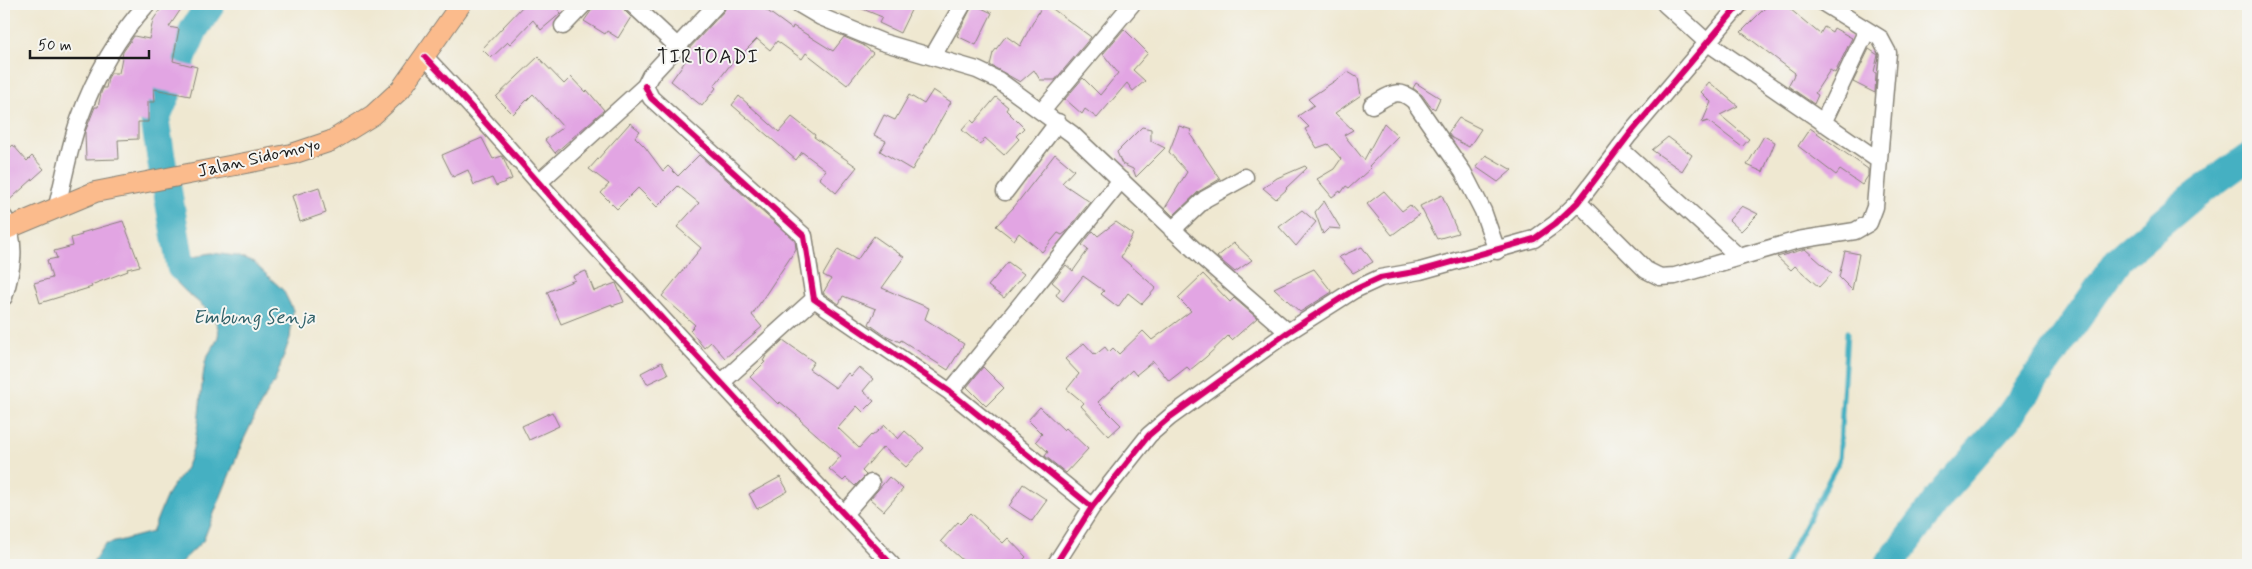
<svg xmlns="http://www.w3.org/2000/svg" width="2252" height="569" viewBox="0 0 2252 569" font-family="Mynerve,sans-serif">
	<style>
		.water { fill: #44b0c2; stroke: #30666f }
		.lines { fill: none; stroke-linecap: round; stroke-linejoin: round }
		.stream { stroke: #44b0c2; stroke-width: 5 }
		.river { stroke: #44b0c2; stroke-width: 29 }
		.building { fill: #e2a5e3 }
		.minor-casing { stroke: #868276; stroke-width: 19 }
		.major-casing { stroke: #868276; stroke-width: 22 }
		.minor { stroke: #fff; stroke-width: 16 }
		.major { stroke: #fbbb8c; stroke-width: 20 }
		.cycleway-casing { stroke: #f6f6f2; stroke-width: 9 }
		.cycleway { stroke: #d6006c; stroke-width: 6 }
		.labels { text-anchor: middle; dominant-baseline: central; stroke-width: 4; stroke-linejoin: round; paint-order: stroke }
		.street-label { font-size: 18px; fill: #1c1c1c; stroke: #f6f6f2 }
		.water-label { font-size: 19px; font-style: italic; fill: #2e5f67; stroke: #f6f6f2 }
		.quarter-label { font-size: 20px; letter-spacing: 1px; fill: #1c1c1c; stroke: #f6f6f2 }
	</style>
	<rect width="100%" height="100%" fill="#f6f6f2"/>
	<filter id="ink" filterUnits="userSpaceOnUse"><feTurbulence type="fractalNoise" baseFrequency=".02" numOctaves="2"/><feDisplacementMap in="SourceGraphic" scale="10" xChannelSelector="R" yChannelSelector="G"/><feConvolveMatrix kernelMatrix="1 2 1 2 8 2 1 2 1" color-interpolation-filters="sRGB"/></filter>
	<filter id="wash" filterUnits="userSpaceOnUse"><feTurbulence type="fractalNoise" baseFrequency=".0096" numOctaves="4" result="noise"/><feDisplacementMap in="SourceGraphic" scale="20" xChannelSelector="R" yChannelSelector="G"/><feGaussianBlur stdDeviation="1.12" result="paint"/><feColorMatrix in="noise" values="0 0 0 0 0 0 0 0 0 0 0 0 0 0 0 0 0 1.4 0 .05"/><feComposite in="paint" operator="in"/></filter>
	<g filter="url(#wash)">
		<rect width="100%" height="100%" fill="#efe8d1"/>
		<!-- water -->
		<path class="water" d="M 212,253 L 236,256 L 254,263 L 283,290 L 293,310 L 290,338 L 275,381 L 263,400 L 243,441 L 203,541 L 178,565 L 91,565 L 104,545 L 152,532 C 157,519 162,506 168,493 C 174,482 185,473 189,461 C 201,428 199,397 205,363 C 208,348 226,339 215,321 C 204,300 178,293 170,270 L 175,259 Z"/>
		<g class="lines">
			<!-- stream -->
			<path class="stream" d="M 1784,565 L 1839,461 L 1847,332"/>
			<!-- river -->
			<path class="river" d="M 163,169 L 155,121 L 194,29 L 211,4
				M 167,188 L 181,267 L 206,283
				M 1889,565 L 1946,488 L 2008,418 L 2119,259 L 2190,199 L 2248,157"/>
		</g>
		<g id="blocks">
			<!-- building -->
			<path class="building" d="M 164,4 L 173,4 L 181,9 L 169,27 L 179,29 L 173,61 L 197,67 L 190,96 L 154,89 L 155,102 L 148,102 L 148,122 L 138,122 L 138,139 L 118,140 L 119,159 L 86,160 L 85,132 L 95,107 L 98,107 L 101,93 L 103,88 L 106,88 L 108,78 L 111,73 L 119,73 L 123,52 L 134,36 L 149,39 L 153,20 Z
				M 525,4 L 553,4 L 561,13 L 541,30 L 533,20 L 510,44 L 508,42 L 491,58 L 482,49 Z
				M 596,4 L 622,4 L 625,11 L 631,17 L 618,38 L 607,31 L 605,34 L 584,21 Z
				M 727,4 L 748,4 L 754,9 L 758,4 L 792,29 L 793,26 L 833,51 L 844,37 L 863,45 L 873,53 L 847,85 L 806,53 L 802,59 L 777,41 L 770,50 L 757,39 L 738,58 L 737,56 L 714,86 L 716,88 L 702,106 L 671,81 L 689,56 L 686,52 L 724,11 Z
				M 851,4 L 914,4 L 900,33 L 879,23 L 882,17 Z
				M 973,4 L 992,13 L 976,45 L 957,36 Z
				M 1043,4 L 1046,4 L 1091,37 L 1055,80 L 1040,80 L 1034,70 L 1020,82 L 990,65 L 993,53 L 1006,36 L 1020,46 Z
				M 1769,4 L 1784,4 L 1820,34 L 1824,27 L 1832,32 L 1834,28 L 1852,38 L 1835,73 L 1830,70 L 1815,93 L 1818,95 L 1814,104 L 1788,86 L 1795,73 L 1741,32 Z
				M 1124,29 L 1148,53 L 1133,70 L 1145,81 L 1133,91 L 1127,83 L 1097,118 L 1085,109 L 1082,114 L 1065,99 L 1083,78 L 1100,95 L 1118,73 L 1103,54 Z
				M 1869,49 L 1878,55 L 1874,72 L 1876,73 L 1875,93 L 1853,82 Z
				M 538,57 L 564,84 L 571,77 L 585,92 L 587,90 L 604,110 L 555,153 L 545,140 L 563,127 L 533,94 L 513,114 L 496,97 Z
				M 1348,72 L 1358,78 L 1361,95 L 1335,113 L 1353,130 L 1344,135 L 1364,160 L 1384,123 L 1398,136 L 1369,166 L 1371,168 L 1349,188 L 1346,186 L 1341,193 L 1340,191 L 1332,197 L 1317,179 L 1334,169 L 1341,159 L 1328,144 L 1317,148 L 1305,129 L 1309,127 L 1298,116 L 1314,105 L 1308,99 Z
				M 1709,82 L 1738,106 L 1720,115 L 1749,139 L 1742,147 L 1708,121 L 1702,123 L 1711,102 L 1701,92 Z
				M 1416,83 L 1440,98 L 1435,109 L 1430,106 L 1422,95 L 1413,88 Z
				M 933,90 L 951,102 L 912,170 L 880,151 L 886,141 L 874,135 L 884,115 L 895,120 L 909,95 L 924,104 Z
				M 739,96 L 779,132 L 792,117 L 815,135 L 814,137 L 857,167 L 836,193 L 819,178 L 826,170 L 802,152 L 796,160 L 732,105 Z
				M 996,97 L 1008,107 L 1006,110 L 1024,128 L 1016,136 L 1019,139 L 1004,155 L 985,138 L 980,145 L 962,130 L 971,120 L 974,123 Z
				M 1459,118 L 1481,129 L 1469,147 L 1452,138 L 1448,133 Z
				M 630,123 L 640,131 L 635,137 L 645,147 L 663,171 L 668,166 L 678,176 L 699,155 L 795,241 L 796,249 L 752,315 L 762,327 L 725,358 L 711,342 L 704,348 L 690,330 L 695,325 L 662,296 L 701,248 L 677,227 L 699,203 L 678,186 L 657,207 L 638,188 L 617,209 L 601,193 L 609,184 L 589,169 Z
				M 1179,126 L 1192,130 L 1190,134 L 1220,179 L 1198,192 L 1173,216 L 1165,208 L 1187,172 L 1169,152 Z
				M 1142,127 L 1151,129 L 1151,141 L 1165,148 L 1136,177 L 1133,169 L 1122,164 L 1117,152 Z
				M 1810,128 L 1868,169 L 1868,176 L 1862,185 L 1840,170 L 1836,175 L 1798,146 Z
				M 1764,136 L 1775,142 L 1763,172 L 1747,165 Z
				M 1668,137 L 1692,155 L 1682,171 L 1652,150 Z
				M 482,138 L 493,159 L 502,156 L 504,159 L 512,179 L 496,186 L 492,178 L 474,185 L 468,170 L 453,177 L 442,155 Z
				M 13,145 L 27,161 L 32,156 L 44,169 L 4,205 L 4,153 Z
				M 1055,154 L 1074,170 L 1062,183 L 1090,202 L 1066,232 L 1062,235 L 1058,233 L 1042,252 L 1019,233 L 1014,240 L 996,226 L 1014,207 Z
				M 1486,155 L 1512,170 L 1498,182 L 1476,167 Z
				M 1305,166 L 1307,168 L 1286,188 L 1287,189 L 1276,199 L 1263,188 L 1277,178 Z
				M 319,187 L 326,213 L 300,222 L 292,196 Z
				M 1384,191 L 1402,211 L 1410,205 L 1419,215 L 1392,235 L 1367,204 Z
				M 1442,195 L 1458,233 L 1437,239 L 1420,206 Z
				M 1324,201 L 1341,229 L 1329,228 L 1323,234 L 1315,212 Z
				M 1742,206 L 1758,214 L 1741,231 L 1729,220 Z
				M 1302,210 L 1316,222 L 1296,246 L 1279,227 Z
				M 123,221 L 140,266 L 127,269 L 128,271 L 91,285 L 92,287 L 40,303 L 34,283 L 52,278 L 47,260 L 57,258 L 54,251 L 73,246 L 71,238 L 82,235 L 81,233 Z
				M 1116,222 L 1133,234 L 1121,257 L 1156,288 L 1142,304 L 1128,293 L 1118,307 L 1101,294 L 1104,291 L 1083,276 L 1063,301 L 1056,295 L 1060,289 L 1052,282 L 1066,265 L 1073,271 L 1088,250 L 1082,245 L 1093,231 L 1098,236 Z
				M 874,236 L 904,257 L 882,288 L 929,308 L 925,319 L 964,344 L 948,370 L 901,340 L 900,342 L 883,334 L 869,324 L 876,309 L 843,296 L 839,304 L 823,293 L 831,279 L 823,275 L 838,249 L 857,260 Z
				M 1234,243 L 1252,260 L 1235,272 L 1217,257 Z
				M 1362,247 L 1373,262 L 1353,273 L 1339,257 Z
				M 1805,249 L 1832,273 L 1819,287 L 1795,266 L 1791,270 L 1777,257 Z
				M 1845,251 L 1859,254 L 1852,290 L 1839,277 Z
				M 1008,262 L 1024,274 L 1004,298 L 988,286 Z
				M 1314,269 L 1332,292 L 1300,312 L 1274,288 Z
				M 586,271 L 594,291 L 616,283 L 624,302 L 612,306 L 612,304 L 561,324 L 547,292 L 575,280 L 573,276 Z
				M 1203,274 L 1230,302 L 1234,298 L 1257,318 L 1232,340 L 1228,336 L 1206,357 L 1190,370 L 1187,367 L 1169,381 L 1153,361 L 1136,375 L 1132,370 L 1098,402 L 1121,425 L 1109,436 L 1081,406 L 1084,403 L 1067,389 L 1079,374 L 1065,359 L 1084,343 L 1095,355 L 1105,347 L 1109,352 L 1113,348 L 1119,354 L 1143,331 L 1152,340 L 1191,311 L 1178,298 Z
				M 783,340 L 814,362 L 809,369 L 836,388 L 848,373 L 851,376 L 859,367 L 873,379 L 863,391 L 874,401 L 863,412 L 857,406 L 838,428 L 859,448 L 871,435 L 872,436 L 885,425 L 898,439 L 905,431 L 924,448 L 906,467 L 883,447 L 862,471 L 866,475 L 855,486 L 846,478 L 843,481 L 829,469 L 841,456 L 800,420 L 801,419 L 780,402 L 778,404 L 750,377 L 765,362 L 763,361 L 766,356 Z
				M 662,362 L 668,374 L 647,384 L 641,373 Z
				M 983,367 L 1004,388 L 986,406 L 967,387 Z
				M 1040,407 L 1064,430 L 1066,428 L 1088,449 L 1066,473 L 1045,456 L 1048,452 L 1036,441 L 1042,434 L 1028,420 Z
				M 552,412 L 559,426 L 529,440 L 522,426 Z
				M 780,477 L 788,491 L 757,509 L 749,494 Z
				M 889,477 L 903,489 L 884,511 L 870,499 Z
				M 1023,484 L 1047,500 L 1032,521 L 1009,506 Z
				M 971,513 L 1003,543 L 1008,538 L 1026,557 L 1018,565 L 968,565 L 941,541 L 958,522 L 960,524 Z"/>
		</g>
	</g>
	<g filter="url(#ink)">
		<use href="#blocks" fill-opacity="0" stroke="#868276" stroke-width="1"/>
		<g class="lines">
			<!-- minor casing -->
			<g class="minor-casing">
				<path id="minor" d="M 632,4 L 677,46
					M 799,4 L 821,17 L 882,42 L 977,70 L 998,80 L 1072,134 L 1204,259 L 1288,332
					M 1665,4 L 1708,43 L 1878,160
					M 563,26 L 584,4
					M 933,56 L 963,4
					M 425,57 C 479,113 529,173 581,230 C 684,343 787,454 892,565
					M 645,86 L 651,98 L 804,236 L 814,299 L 950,392 L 1092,507
					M 1372,105 C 1389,96 1397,86 1414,101 L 1463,172 L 1483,211 L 1497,251
					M 1042,111 L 1132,4
					M 1823,123 L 1867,30
					M 1619,148 L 1739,257
					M 538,183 L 645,86 L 650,76 L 717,4
					M 1005,192 L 1058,122
					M 1578,202 L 1646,270 L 1660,277 L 1675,276 L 1798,240 L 1855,231 L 1869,223 L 1875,207 L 1888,53 L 1880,38 L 1825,4
					M 57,206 C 64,178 69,148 79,120 C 94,78 117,37 147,4
					M 4,217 C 18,243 12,270 4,297
					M 1172,230 L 1205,199 L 1245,177
					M 721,383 L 814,299
					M 950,392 L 1121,180
					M 844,514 L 871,483
					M 1055,565 L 1092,507 L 1149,435 L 1170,417 L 1288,332 L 1354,290 L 1380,278 L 1420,271 L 1534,239 L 1555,224 L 1578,202 L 1629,135 L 1740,4"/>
			</g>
			<!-- major casing -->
			<g class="major-casing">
				<path id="major" d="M 4,230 L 95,192 L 292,154 L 331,141 L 373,115 L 401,89 L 461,4"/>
			</g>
			<!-- minor -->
			<use href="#minor" class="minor"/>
			<!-- major -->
			<use href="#major" class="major"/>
			<!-- cycleway casing -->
			<g class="cycleway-casing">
				<path id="cycleway" d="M 425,57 C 479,113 529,173 581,230 C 684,343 787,454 892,565
					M 645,86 L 651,98 L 804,236 L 814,299 L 950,392 L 1092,507
					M 1055,565 L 1092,507 L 1149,435 L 1170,417 L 1288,332 L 1354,290 L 1380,278 L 1420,271 L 1534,239 L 1555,224 L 1578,202 L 1629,135 L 1740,4"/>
			</g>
			<!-- cycleway -->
			<use href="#cycleway" class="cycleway"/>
		</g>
	</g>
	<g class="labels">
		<!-- street labels -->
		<g class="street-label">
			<text transform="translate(259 158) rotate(-13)">Jalan Sidomoyo</text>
		</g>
		<!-- water labels -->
		<g class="water-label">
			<text x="254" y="317">Embung Senja</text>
		</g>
		<!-- quarter labels -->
		<g class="quarter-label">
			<text x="708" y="57">TIRTOADI</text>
		</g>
	</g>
	<!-- margin -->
	<rect width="2252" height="569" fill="none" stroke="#f6f6f2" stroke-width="20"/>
	<!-- scale -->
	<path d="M30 50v8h119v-8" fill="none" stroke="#1c1c1c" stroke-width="2.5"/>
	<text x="38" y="50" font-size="15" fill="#1c1c1c" stroke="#f6f6f2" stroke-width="4" paint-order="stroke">50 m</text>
</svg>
